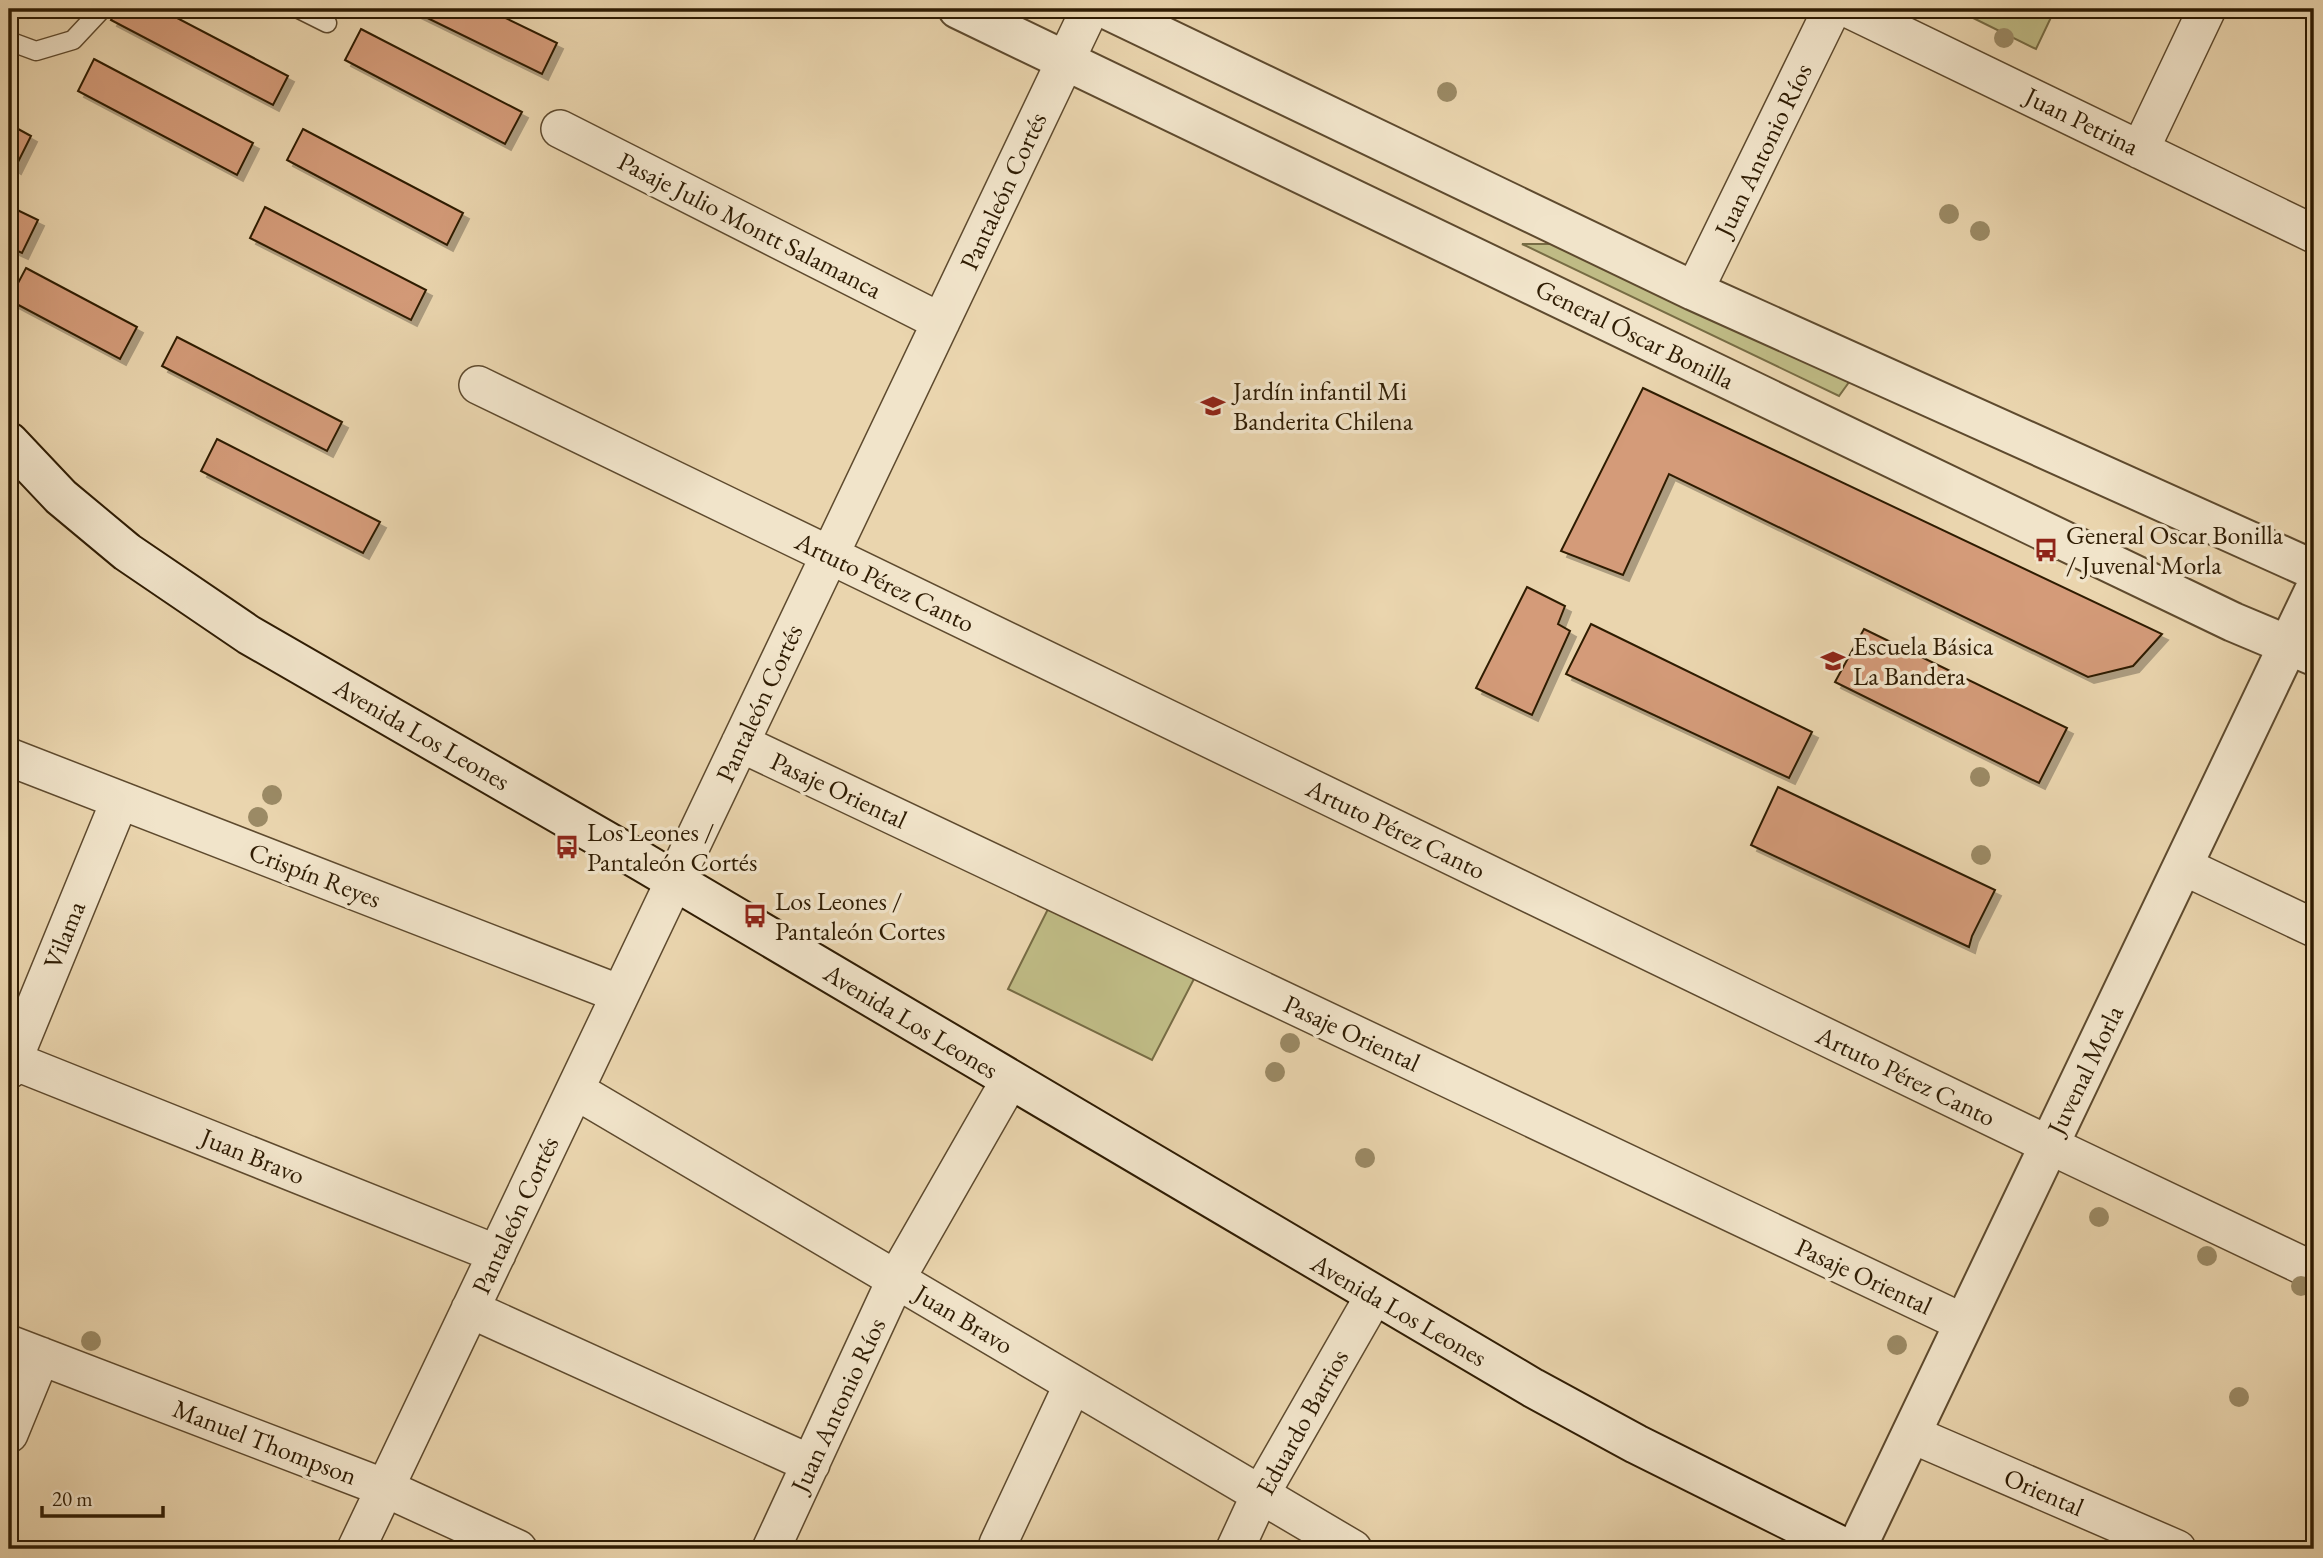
<svg xmlns="http://www.w3.org/2000/svg" width="2323" height="1558" viewBox="0 0 2323 1558" font-family="'EB Garamond',serif">
	<style>
		.grass { fill: #bfbb85; stroke: #776c44; stroke-width: 2 }
		.building { fill: #d49b79; stroke: #2f1c03; stroke-width: 2; filter: url(#shadow) }
		.lines { fill: none; stroke-linecap: round; stroke-linejoin: round }
		.service-casing { stroke: #5e4a2e; stroke-width: 21 }
		.minor-casing { stroke: #5e4a2e; stroke-width: 40 }
		.tertiary-casing { stroke: #5e4a2e; stroke-width: 42 }
		.secondary-casing { stroke: #2f1c03; stroke-width: 42 }
		.service { stroke: #f1e4ca; stroke-width: 18 }
		.minor { stroke: #f1e4ca; stroke-width: 37 }
		.tertiary { stroke: #f1e4ca; stroke-width: 38 }
		.secondary { stroke: #f1e4ca; stroke-width: 38 }
		.tree { fill: #9b8a65 }
		.labels { text-anchor: middle; dominant-baseline: central; stroke-width: 7; stroke-linejoin: round; paint-order: stroke }
		.street-label { font-size: 26px; fill: #2f1c03; stroke: #f1e4ca }
		.poi-label { font-size: 26px; fill: #2f1c03; stroke: #f1e4ca; text-anchor: start }
	</style>
	<defs>
		<filter id="shadow"><feDropShadow dx="6" dy="6" stdDeviation="0" flood-color="#0004"/></filter>
	</defs>
	<rect width="100%" height="100%" fill="#ead5ae"/>
	<filter id="stains"><feTurbulence type="fractalNoise" baseFrequency=".00286" numOctaves="4"/><feColorMatrix values="0 0 0 0 .2 0 0 0 0 .09 0 0 0 0 .02 0 0 0 .5 -.17"/></filter>
	<radialGradient id="worn" r=".72"><stop offset=".6" stop-color="#630" stop-opacity="0"/><stop offset="1" stop-color="#630" stop-opacity=".3"/></radialGradient>
	<!-- grass -->
	<path class="grass" d="M 1955,9 L 2055,9 L 2036,49 Z
		M 1522,244 L 1556,244 L 1852,378 L 1839,396 Z
		M 1050,905 L 1195,977 L 1152,1060 L 1008,989 Z"/>
	<!-- building -->
	<path class="building" d="M 117,9 L 160,9 L 288,76 L 273,105 L 111,20 Z
		M 409,9 L 487,9 L 557,43 L 542,74 Z
		M 361,29 L 522,112 L 505,144 L 345,60 Z
		M 94,59 L 253,143 L 237,175 L 78,91 Z
		M 9,124 L 31,136 L 15,168 L 9,164 Z
		M 303,129 L 463,213 L 447,245 L 287,160 Z
		M 9,206 L 38,220 L 22,253 L 9,247 Z
		M 265,207 L 426,290 L 411,320 L 250,238 Z
		M 26,268 L 137,327 L 120,359 L 9,300 Z
		M 177,337 L 342,422 L 327,451 L 162,366 Z
		M 1643,388 L 2162,634 L 2133,666 L 2088,677 L 1669,474 L 1623,575 L 1561,551 Z
		M 217,439 L 380,522 L 363,553 L 201,471 Z
		M 1527,587 L 1565,606 L 1558,624 L 1570,631 L 1532,715 L 1476,688 Z
		M 1591,624 L 1812,732 L 1789,778 L 1566,674 Z
		M 1864,629 L 2067,728 L 2039,783 L 1835,682 Z
		M 1778,787 L 1995,890 L 1972,936 L 1969,947 L 1751,845 Z"/>
	<g class="lines">
		<!-- service casing -->
		<g class="service-casing">
			<path id="service" d="M 299,9 L 327,23
				M 9,41 L 36,51 L 73,40 L 102,9"/>
		</g>
		<!-- minor casing -->
		<g class="minor-casing">
			<path id="minor" d="M 1849,9 L 2314,234
				M 560,129 L 941,322
				M 2140,150 L 2207,9
				M 1694,291 L 1832,9
				M 478,385 L 2049,1145 L 2314,1271
				M 740,743 L 1964,1323
				M 9,757 L 620,994
				M 2183,866 L 2314,928
				M 9,1059 L 497,1254
				M 9,1070 L 120,800
				M 575,1090 L 1353,1549
				M 470,1309 L 811,1464
				M 9,1344 L 385,1488 L 518,1549
				M 9,1434 L 41,1356
				M 1911,1434 L 2177,1549
				M 998,1544 L 1073,1384
				M 356,1549 L 1090,9
				M 771,1549 L 896,1279 L 1010,1080
				M 1235,1549 L 1260,1495 L 1374,1296"/>
		</g>
		<!-- tertiary casing -->
		<g class="tertiary-casing">
			<path id="tertiary" d="M 958,9 L 2233,622 L 2314,656
				M 1106,9 L 1694,291 L 2314,570
				M 1856,1549 L 2314,591"/>
		</g>
		<!-- secondary casing -->
		<g class="secondary-casing">
			<path id="secondary" d="M 9,442 L 61,497 L 127,552 L 249,635 L 641,861 L 1533,1388 L 1636,1444 L 1847,1549"/>
		</g>
		<!-- service -->
		<use href="#service" class="service"/>
		<!-- minor -->
		<use href="#minor" class="minor"/>
		<!-- tertiary -->
		<use href="#tertiary" class="tertiary"/>
		<!-- secondary -->
		<use href="#secondary" class="secondary"/>
	</g>
	<!-- trees -->
	<g class="tree">
		<circle cx="2004" cy="38" r="10"/>
		<circle cx="1447" cy="92" r="10"/>
		<circle cx="1949" cy="214" r="10"/>
		<circle cx="1980" cy="231" r="10"/>
		<circle cx="1980" cy="777" r="10"/>
		<circle cx="272" cy="795" r="10"/>
		<circle cx="258" cy="817" r="10"/>
		<circle cx="1981" cy="855" r="10"/>
		<circle cx="1290" cy="1043" r="10"/>
		<circle cx="1275" cy="1072" r="10"/>
		<circle cx="1365" cy="1158" r="10"/>
		<circle cx="2099" cy="1217" r="10"/>
		<circle cx="2207" cy="1256" r="10"/>
		<circle cx="2301" cy="1286" r="10"/>
		<circle cx="91" cy="1341" r="10"/>
		<circle cx="1897" cy="1345" r="10"/>
		<circle cx="2239" cy="1397" r="10"/>
	</g>
	<!-- icons -->
	<defs>
		<g id="school-bare" transform="scale(1.89)"><path d="M0-5L7-2L0 1L-7-2ZM-4 1L0 2.5L4 1V4Q0 6-4 4Z" fill="#8f2418" stroke="#f1e4ca" stroke-width="2.5" paint-order="stroke"/></g>
		<g id="bus-bare" transform="scale(1.89)"><path d="M-5-6H5V4H4V6H2V4H-2V6H-4V4H-5ZM-3.5-4V0h7V-4ZM-3.5 1.2v1.5H-2V1.2ZM2 1.2v1.5H3.5V1.2Z" fill="#8f2418" stroke="#f1e4ca" stroke-width="2.5" paint-order="stroke"/></g>
	</defs>
	<g fill-rule="evenodd">
		<use href="#school-bare" x="1213" y="406"/>
		<use href="#bus-bare" x="2046" y="550"/>
		<use href="#school-bare" x="1833" y="661"/>
		<use href="#bus-bare" x="567" y="847"/>
		<use href="#bus-bare" x="755" y="916"/>
	</g>
	<g class="labels">
		<!-- street labels -->
		<g class="street-label">
			<text transform="translate(2082 121) rotate(26)">Juan Petrina</text>
			<text transform="translate(1763 150) rotate(-64)">Juan Antonio Ríos</text>
			<text transform="translate(1003 191) rotate(-65)">Pantaleón Cortés</text>
			<text transform="translate(750 225) rotate(27)">Pasaje Julio Montt Salamanca</text>
			<text transform="translate(1635 334) rotate(26)">General Óscar Bonilla</text>
			<text transform="translate(885 582) rotate(26)">Artuto Pérez Canto</text>
			<text transform="translate(759 703) rotate(-65)">Pantaleón Cortés</text>
			<text transform="translate(422 734) rotate(30)">Avenida Los Leones</text>
			<text transform="translate(839 790) rotate(25)">Pasaje Oriental</text>
			<text transform="translate(1396 829) rotate(26)">Artuto Pérez Canto</text>
			<text transform="translate(315 875) rotate(21)">Crispín Reyes</text>
			<text transform="translate(64 935) rotate(-68)">Vilama</text>
			<text transform="translate(911 1021) rotate(31)">Avenida Los Leones</text>
			<text transform="translate(1352 1033) rotate(25)">Pasaje Oriental</text>
			<text transform="translate(2085 1070) rotate(-64)">Juvenal Morla</text>
			<text transform="translate(1906 1076) rotate(26)">Artuto Pérez Canto</text>
			<text transform="translate(253 1156) rotate(22)">Juan Bravo</text>
			<text transform="translate(515 1215) rotate(-65)">Pantaleón Cortés</text>
			<text transform="translate(1864 1276) rotate(25)">Pasaje Oriental</text>
			<text transform="translate(1399 1310) rotate(30)">Avenida Los Leones</text>
			<text transform="translate(964 1319) rotate(31)">Juan Bravo</text>
			<text transform="translate(838 1405) rotate(-65)">Juan Antonio Ríos</text>
			<text transform="translate(1302 1422) rotate(-61)">Eduardo Barrios</text>
			<text transform="translate(265 1442) rotate(21)">Manuel Thompson</text>
			<text transform="translate(2044 1492) rotate(23)">Oriental</text>
		</g>
		<!-- poi labels -->
		<g class="poi-label">
			<text x="1233" y="391">Jardín infantil Mi<tspan x="1233" dy="30">Banderita Chilena</tspan></text>
			<text x="2066" y="535">General Oscar Bonilla<tspan x="2066" dy="30">/ Juvenal Morla</tspan></text>
			<text x="1853" y="646">Escuela Básica<tspan x="1853" dy="30">La Bandera</tspan></text>
			<text x="587" y="832">Los Leones /<tspan x="587" dy="30">Pantaleón Cortés</tspan></text>
			<text x="775" y="901">Los Leones /<tspan x="775" dy="30">Pantaleón Cortes</tspan></text>
		</g>
	</g>
	<!-- margin -->
	<rect width="2323" height="1558" fill="none" stroke="#ead5ae" stroke-width="35"/>
	<rect x="10" y="10" width="2302" height="1537" fill="none" stroke="#2f1c03" stroke-width="3.5"/>
	<rect x="18" y="18" width="2288" height="1523" fill="none" stroke="#2f1c03" stroke-width="2"/>
	<!-- scale -->
	<path d="M42 1506v10h121v-10" fill="none" stroke="#2f1c03" stroke-width="3.5"/>
	<text x="52" y="1506" font-size="21" fill="#2f1c03" stroke="#f1e4ca" stroke-width="5" paint-order="stroke">20 m</text>
	<rect width="100%" height="100%" filter="url(#stains)"/>
	<rect width="100%" height="100%" fill="url(#worn)"/>
</svg>
